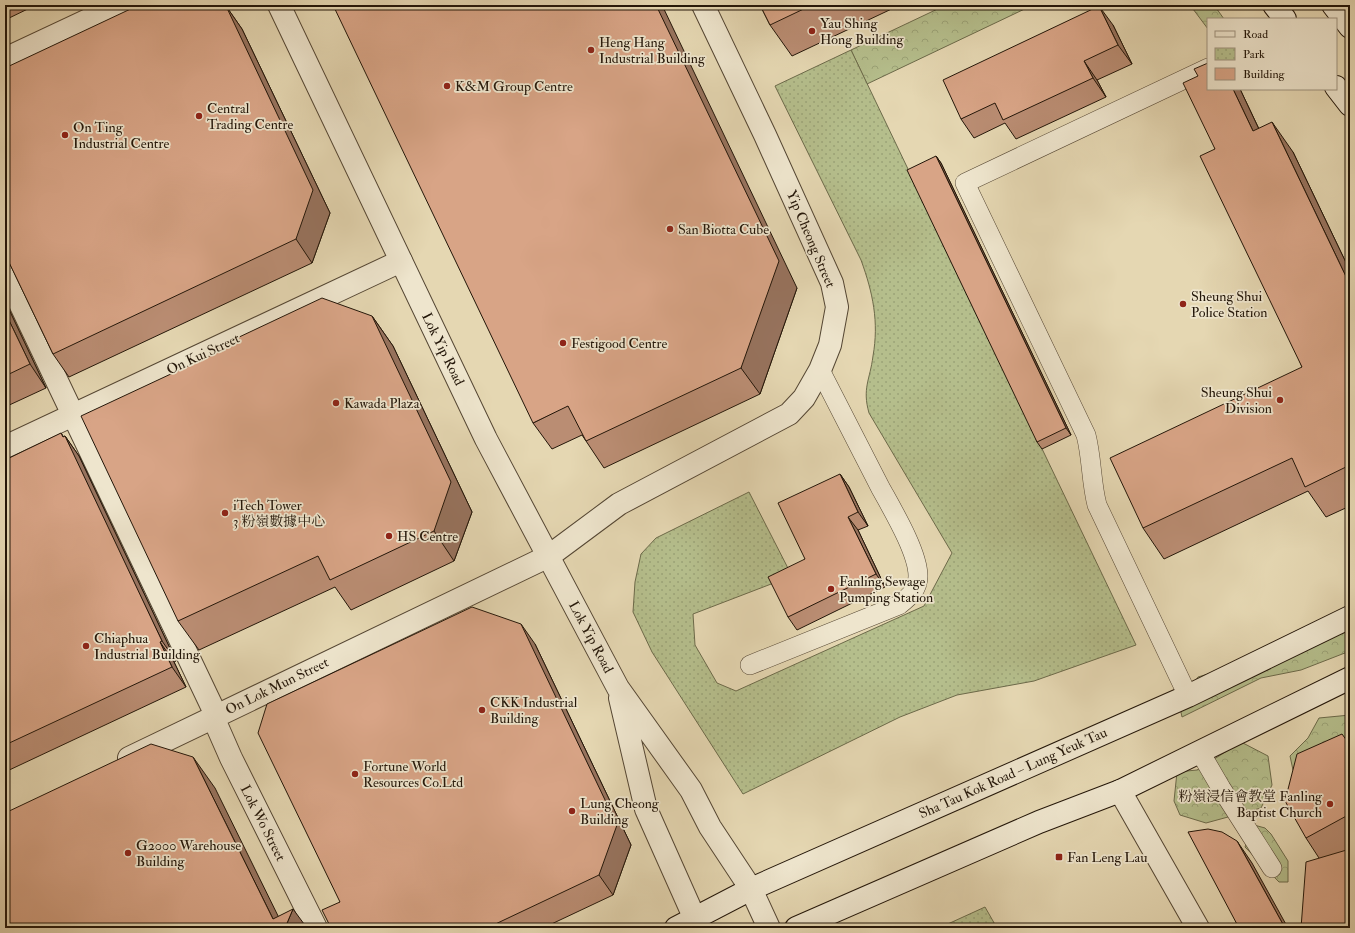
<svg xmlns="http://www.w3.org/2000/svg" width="1355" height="933" viewBox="0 0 1355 933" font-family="'IM FELL Double Pica','Noto Serif SC',serif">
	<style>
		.forest { fill: url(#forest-crowns); stroke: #6c6a4a }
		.park { fill: url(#park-dots); stroke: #6c6a4a }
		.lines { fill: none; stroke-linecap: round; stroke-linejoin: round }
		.service-casing { stroke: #544633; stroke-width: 20 }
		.pedestrian-casing { stroke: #544633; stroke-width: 24 }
		.minor-casing { stroke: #544633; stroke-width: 24 }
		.tertiary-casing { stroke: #544633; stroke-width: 24 }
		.secondary-casing { stroke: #231609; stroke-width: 24 }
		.service { stroke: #eee5cd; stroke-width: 19 }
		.pedestrian { stroke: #eee5cd; stroke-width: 22 }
		.minor { stroke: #eee5cd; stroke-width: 22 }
		.tertiary { stroke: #eee5cd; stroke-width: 22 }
		.secondary { stroke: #eee5cd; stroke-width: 22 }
		.wall { fill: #ba8d73; stroke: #231609 }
		.shaded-wall { fill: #97735e; stroke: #231609 }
		.building { fill: #d8a486; stroke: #231609 }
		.poi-dot { fill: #8f2418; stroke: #eee5cd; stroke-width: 1.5 }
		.labels { text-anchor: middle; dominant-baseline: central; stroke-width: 3.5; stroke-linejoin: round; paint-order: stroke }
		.poi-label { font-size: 14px; fill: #231609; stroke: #eee5cd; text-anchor: start }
		.street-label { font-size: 14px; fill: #231609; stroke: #eee5cd }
	</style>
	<defs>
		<pattern id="forest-crowns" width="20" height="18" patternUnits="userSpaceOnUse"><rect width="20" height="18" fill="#b5be8c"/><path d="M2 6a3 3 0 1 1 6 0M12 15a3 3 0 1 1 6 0" fill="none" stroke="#9ba377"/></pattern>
		<pattern id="park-dots" width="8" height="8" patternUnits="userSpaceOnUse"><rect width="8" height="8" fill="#b5be8c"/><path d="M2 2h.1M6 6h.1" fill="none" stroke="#9ba377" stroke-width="1.8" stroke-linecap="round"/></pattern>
	</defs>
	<rect width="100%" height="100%" fill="#e5d7b2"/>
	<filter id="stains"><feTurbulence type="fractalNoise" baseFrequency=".005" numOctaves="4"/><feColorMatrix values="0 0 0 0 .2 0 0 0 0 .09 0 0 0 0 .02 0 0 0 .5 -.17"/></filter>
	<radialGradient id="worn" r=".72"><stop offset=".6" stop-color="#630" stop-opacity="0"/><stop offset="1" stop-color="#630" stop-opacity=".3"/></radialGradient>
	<!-- forest -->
	<path class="forest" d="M 946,5 L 1033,5 L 867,84 L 851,50 Z
		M 1190,5 L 1214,5 L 1224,19 L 1208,19 L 1208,29 Z
		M 1350,615 L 1350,651 L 1301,670 L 1261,678 L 1182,717 L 1179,703 L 1198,677 L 1251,661 Z
		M 1350,715 L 1350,771 L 1293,770 L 1290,756 L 1308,738 L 1319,718 Z
		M 1241,742 L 1268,756 L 1272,785 L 1261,808 L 1206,823 L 1180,815 L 1174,801 L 1177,772 L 1197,770 Z
		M 1254,825 L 1265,828 L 1271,834 L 1288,861 L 1288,882 L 1279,882 L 1245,847 Z"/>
	<!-- park -->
	<path class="park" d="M 851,50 L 1136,645 L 1034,681 L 957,695 L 900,717 L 743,794 L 652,652 L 633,612 L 635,582 L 641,554 L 656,538 L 749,492 L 792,576 L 693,614 L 695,645 L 717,683 L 736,691 L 924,606 L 952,553 L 869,413 C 862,388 870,380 873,356 C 879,322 873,293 861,260 L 775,86 Z
		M 985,907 L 997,928 L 939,928 Z"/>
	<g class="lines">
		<!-- service casing -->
		<g class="service-casing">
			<path id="service" d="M 750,665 L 899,605 C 909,597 918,590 918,576 C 918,552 892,509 880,487 C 860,448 840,409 820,370
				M 1188,696 L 1097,505 C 1091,482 1092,458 1086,435 L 965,183 L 1208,68
				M 1200,752 L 1221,788 L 1272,868"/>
		</g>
		<!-- pedestrian casing -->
		<g class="pedestrian-casing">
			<path id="pedestrian" d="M 5,272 L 216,715"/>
		</g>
		<!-- minor casing -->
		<g class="minor-casing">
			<path id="minor" d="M 5,59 L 120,5
				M 5,447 L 401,261
				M 213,717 L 231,758 L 316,928
				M 129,758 L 549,556 L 619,504 L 789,414 L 804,398 L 820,370 L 830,345 L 837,307 L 832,283 L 765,135 L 703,5
				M 1120,791 L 1198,928"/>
		</g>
		<!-- tertiary casing -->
		<g class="tertiary-casing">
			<path id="tertiary" d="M 279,5 L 486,439 L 618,688 L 691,790 L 710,827 L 751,889 L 769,928
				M 620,698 L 646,809 L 699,928"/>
		</g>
		<!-- secondary casing -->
		<g class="secondary-casing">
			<path id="secondary" d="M 1274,5 L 1285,19
				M 1333,5 L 1350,27
				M 1336,87 L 1350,105
				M 676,928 L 751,889 L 1188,696 L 1350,617
				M 796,928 L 1039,822 L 1120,791 L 1350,678"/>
		</g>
		<!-- service -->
		<use href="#service" class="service"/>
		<!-- pedestrian -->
		<use href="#pedestrian" class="pedestrian"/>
		<!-- minor -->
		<use href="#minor" class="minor"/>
		<!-- tertiary -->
		<use href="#tertiary" class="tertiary"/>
		<!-- secondary -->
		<use href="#secondary" class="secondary"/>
	</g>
	<!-- wall -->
	<path class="wall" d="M 5,5 L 36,5 L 5,20 Z
		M 760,5 L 900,5 L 792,56 L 770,25 Z
		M 226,6 L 242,29 L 330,213 L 312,263 L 69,377 L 53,354 L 8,260 L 5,260 L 5,68 Z
		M 1113,25 L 1132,64 L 1097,80 L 1106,97 L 1016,139 L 1005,123 L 974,138 L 961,119 Z
		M 1208,89 L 1240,89 L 1259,129 L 1293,152 L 1350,271 L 1350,506 L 1326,517 L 1308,491 L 1164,559 L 1143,528 L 1302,367 L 1215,149 Z
		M 936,156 L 941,163 L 1071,435 L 1042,449 L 1037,442 Z
		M 797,288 L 760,394 L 604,468 L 582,435 L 552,449 L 533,423 Z
		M 5,301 L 46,388 L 5,407 Z
		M 372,316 L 393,346 L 472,512 L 454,561 L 351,610 L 335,587 L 199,650 L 178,621 Z
		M 65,436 L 79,456 L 176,661 L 174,662 L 186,687 L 5,772 L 5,460 Z
		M 840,474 L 849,487 L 868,526 L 858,530 L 885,587 L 797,630 L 788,617 L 805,559 Z
		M 535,644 L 631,845 L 613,895 L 543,928 L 331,928 L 340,902 Z
		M 1350,745 L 1350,928 L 1319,858 L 1306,838 Z"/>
	<!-- shaded-wall -->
	<path class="shaded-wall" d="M 656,5 L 662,5 L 797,288 L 760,394 L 741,368 Z
		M 226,6 L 242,29 L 330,213 L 312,263 L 296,239 Z
		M 1099,6 L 1113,25 L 1132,64 L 1118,45 Z
		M 1084,61 L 1097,80 L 1106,97 L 1093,78 Z
		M 1233,89 L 1240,89 L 1274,161 L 1253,131 Z
		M 1272,122 L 1293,152 L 1350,271 L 1350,285 Z
		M 936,156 L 941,163 L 1071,435 L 1066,428 Z
		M 5,301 L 46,388 L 30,364 L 5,312 Z
		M 372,316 L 393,346 L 472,512 L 454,561 L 434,531 Z
		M 61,433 L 69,445 L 65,436 L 79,456 L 176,661 L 162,641 Z
		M 840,474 L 849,487 L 868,526 L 858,512 Z
		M 848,517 L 858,530 L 885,587 L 876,574 Z
		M 521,624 L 535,644 L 631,845 L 613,895 L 599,875 Z
		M 160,642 L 174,662 L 186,687 L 172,667 Z
		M 193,757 L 215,788 L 284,928 L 273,919 Z
		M 1237,841 L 1252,863 L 1288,928 L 1285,928 Z
		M 293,909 L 307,928 L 285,928 Z"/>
	<!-- building -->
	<path class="building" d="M 139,5 L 224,5 L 226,6 L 313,190 L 296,239 L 53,354 L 5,254 L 5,68 Z
		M 333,5 L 656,5 L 779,261 L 741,368 L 586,441 L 568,406 L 533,423 Z
		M 760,5 L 812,5 L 770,25 Z
		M 1099,6 L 1118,45 L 1084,61 L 1093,78 L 1003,120 L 995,103 L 961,119 L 943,80 Z
		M 1208,63 L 1208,89 L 1233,89 L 1253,131 L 1272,122 L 1350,285 L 1350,465 L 1305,487 L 1292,458 L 1143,528 L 1110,458 L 1302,367 L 1200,156 L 1215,149 L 1183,83 L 1198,76 L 1194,69 Z
		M 936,156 L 1066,428 L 1037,442 L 907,170 Z
		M 322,298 L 372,316 L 451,482 L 434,531 L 330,580 L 318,556 L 178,621 L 81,416 L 220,351 L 218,347 Z
		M 5,312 L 30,364 L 5,376 Z
		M 61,433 L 63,437 L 65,436 L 162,641 L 160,642 L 172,667 L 5,745 L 5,460 Z
		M 840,474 L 858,512 L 848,517 L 876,574 L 788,617 L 768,577 L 805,559 L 778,503 Z
		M 472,607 L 521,624 L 617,825 L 599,875 L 487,928 L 331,928 L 322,910 L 340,902 L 258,733 L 267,704 Z
		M 1342,734 L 1350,745 L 1350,814 L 1306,838 L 1285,801 L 1297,754 Z
		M 151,744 L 193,757 L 273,919 L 293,909 L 285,928 L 5,928 L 5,813 Z
		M 1208,829 L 1222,832 L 1237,841 L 1285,928 L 1239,928 L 1188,832 Z
		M 1350,849 L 1350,928 L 1301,928 L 1306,862 Z"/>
	<!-- markers -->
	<g class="poi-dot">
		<circle cx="812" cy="31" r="4"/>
		<circle cx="591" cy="50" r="4"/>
		<circle cx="447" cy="86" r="4"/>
		<circle cx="199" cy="116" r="4"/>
		<circle cx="65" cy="135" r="4"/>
		<circle cx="670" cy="229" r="4"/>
		<circle cx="1183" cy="304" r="4"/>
		<circle cx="563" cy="343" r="4"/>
		<circle cx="1280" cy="400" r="4"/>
		<circle cx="336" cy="403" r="4"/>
		<circle cx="225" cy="513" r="4"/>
		<circle cx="389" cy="536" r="4"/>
		<circle cx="831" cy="589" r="4"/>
		<circle cx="86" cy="646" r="4"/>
		<circle cx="482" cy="710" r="4"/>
		<circle cx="355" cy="774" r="4"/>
		<circle cx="1330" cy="804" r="4"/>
		<circle cx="572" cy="811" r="4"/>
		<circle cx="128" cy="853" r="4"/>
		<rect x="1055" y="853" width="8" height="8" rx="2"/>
	</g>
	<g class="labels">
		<!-- poi labels -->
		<g class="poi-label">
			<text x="820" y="23">Yau Shing<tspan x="820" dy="16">Hong Building</tspan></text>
			<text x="599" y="42">Heng Hang<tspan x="599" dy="16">Industrial Building</tspan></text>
			<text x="455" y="86">K&amp;M Group Centre</text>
			<text x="207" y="108">Central<tspan x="207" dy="16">Trading Centre</tspan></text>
			<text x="73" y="127">On Ting<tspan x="73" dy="16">Industrial Centre</tspan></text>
			<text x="678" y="229">San Biotta Cube</text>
			<text x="1191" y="296">Sheung Shui<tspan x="1191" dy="16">Police Station</tspan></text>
			<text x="571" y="343">Festigood Centre</text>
			<text x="1272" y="392" text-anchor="end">Sheung Shui<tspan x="1272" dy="16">Division</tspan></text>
			<text x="344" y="403">Kawada Plaza</text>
			<text x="233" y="505">iTech Tower<tspan x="233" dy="16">3 粉嶺數據中心</tspan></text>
			<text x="397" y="536">HS Centre</text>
			<text x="839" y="581">Fanling Sewage<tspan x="839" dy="16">Pumping Station</tspan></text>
			<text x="94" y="638">Chiaphua<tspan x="94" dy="16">Industrial Building</tspan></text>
			<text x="490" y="702">CKK Industrial<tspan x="490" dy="16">Building</tspan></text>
			<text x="363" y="766">Fortune World<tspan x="363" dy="16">Resources Co.Ltd</tspan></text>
			<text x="1322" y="796" text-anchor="end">粉嶺浸信會教堂 Fanling<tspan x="1322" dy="16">Baptist Church</tspan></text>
			<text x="580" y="803">Lung Cheong<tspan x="580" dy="16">Building</tspan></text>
			<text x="136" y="845">G2000 Warehouse<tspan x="136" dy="16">Building</tspan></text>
			<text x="1067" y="857">Fan Leng Lau</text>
		</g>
		<!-- street labels -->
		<g class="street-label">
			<text transform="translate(811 239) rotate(67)">Yip Cheong Street</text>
			<text transform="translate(443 349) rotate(64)">Lok Yip Road</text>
			<text transform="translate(203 354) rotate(-25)">On Kui Street</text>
			<text transform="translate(591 637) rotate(62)">Lok Yip Road</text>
			<text transform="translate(277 686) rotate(-26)">On Lok Mun Street</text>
			<text transform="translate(1013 773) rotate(-24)">Sha Tau Kok Road – Lung Yeuk Tau</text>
			<text transform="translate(263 823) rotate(63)">Lok Wo Street</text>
		</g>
	</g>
	<!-- margin -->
	<rect width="1355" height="933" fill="none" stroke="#e5d7b2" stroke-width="20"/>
	<rect x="6" y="6" width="1343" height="921" fill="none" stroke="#231609" stroke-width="2"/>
	<rect x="10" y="10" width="1335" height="913" fill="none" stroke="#231609"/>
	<!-- legend -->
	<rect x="1207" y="18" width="130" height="72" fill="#eee5cd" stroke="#9d927f"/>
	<rect x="1215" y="31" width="20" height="6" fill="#eee5cd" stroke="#9d927f"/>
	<text x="1243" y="38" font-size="12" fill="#231609">Road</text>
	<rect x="1215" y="48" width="20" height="12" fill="url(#park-dots)" stroke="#9d927f"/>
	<text x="1243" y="58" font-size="12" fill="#231609">Park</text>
	<rect x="1215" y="68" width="20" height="12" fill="#d8a486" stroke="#9d927f"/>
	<text x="1243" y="78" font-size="12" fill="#231609">Building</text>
	<rect width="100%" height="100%" filter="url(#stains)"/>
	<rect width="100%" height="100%" fill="url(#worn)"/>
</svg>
